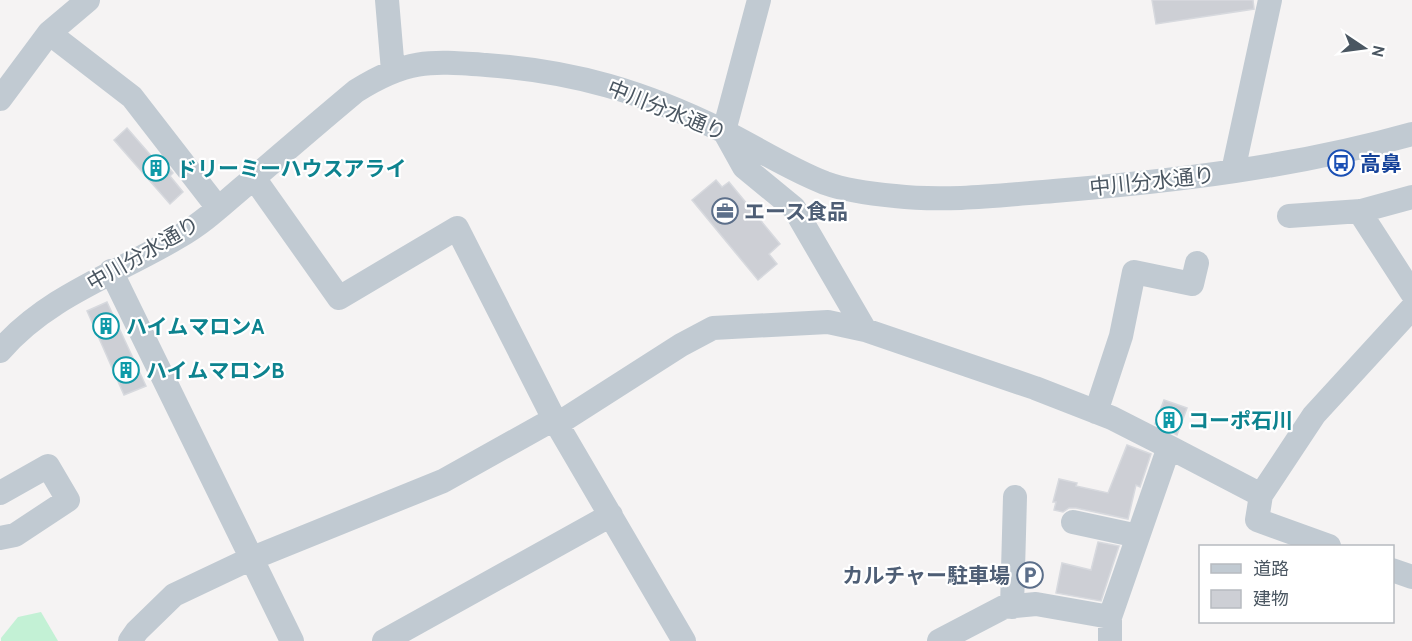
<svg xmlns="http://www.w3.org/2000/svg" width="1412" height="641" viewBox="0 0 1412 641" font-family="Cabin,'Noto Sans JP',sans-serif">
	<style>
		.green { fill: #c3f1d5 }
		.building { fill: #cdcfd5; stroke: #d7d9de; stroke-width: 1.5 }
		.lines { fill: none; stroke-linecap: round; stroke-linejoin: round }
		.minor { stroke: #c1cad2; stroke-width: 24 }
		.labels { text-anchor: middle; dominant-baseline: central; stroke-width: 4.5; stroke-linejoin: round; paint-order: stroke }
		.street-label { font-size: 21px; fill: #4a5661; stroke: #fff }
		.transit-label { font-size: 21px; font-weight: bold; fill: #164399; stroke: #fff; text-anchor: start }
		.culture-label { font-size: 21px; font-weight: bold; fill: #0d838f; stroke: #fff; text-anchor: start }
		.service-label { font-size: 21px; font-weight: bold; fill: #4e5e75; stroke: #fff; text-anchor: start }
	</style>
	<rect width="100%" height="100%" fill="#f5f3f3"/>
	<!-- green -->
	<path class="green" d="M 41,612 L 58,641 L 1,641 L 1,638 L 18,617 Z"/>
	<!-- building -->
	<path class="building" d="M 1152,0 L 1253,0 L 1254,9 L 1156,24 Z
		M 127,128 L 160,166 L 165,163 L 173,173 L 170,176 L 183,192 L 170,204 L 114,140 Z
		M 716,180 L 722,187 L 729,182 L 780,244 L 769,254 L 777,264 L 758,280 L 692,200 Z
		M 107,302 L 146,386 L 124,395 L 87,311 Z
		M 1164,400 L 1187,408 L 1177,435 L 1155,424 Z
		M 1127,445 L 1151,454 L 1140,487 L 1136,485 L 1128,519 L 1076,508 L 1069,508 L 1063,512 L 1054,510 L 1056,502 L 1053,502 L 1059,479 L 1077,483 L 1076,486 L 1108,493 Z
		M 1098,542 L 1119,546 L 1101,601 L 1056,593 L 1062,563 L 1091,570 Z"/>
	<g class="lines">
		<!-- minor -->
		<path class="minor" d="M 387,0 L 393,71
			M 759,0 L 724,131 L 744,167 L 794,208 L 865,330 L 1035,388 L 1112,418 L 1169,447 L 1110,617 L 1110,641
			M 49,33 L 132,97 L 218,208
			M 0,99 L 49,33 L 88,0
			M 1233,171 L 1270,0
			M 254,178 L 339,298 L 457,228 L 554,419 L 684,641
			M 1359,211 L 1412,293
			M 1289,216 L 1361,211 L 1412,197
			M 111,271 L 292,641
			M 0,351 C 48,295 119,273 180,236 C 205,222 226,201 248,183 C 284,152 320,121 356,91 C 407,59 429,61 486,65 C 574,71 644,92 723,131 C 757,148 789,169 825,183 C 847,191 873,194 895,196 C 946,202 1003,195 1054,191 C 1175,181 1295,167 1412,134
			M 1096,412 L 1121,336 L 1134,272 L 1192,284 L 1197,263
			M 559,423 L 681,345 L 713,328 L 828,322 L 865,330
			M 1169,447 L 1261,495 L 1314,415 L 1412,308
			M 0,493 L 48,466 L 68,500 L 15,535 L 0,538
			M 1261,495 L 1257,520 L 1329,546
			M 1073,522 L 1138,536
			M 1392,570 L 1412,577
			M 1012,607 L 1015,497
			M 130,641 L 137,631 L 174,595 L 250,559 L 443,481 L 554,419
			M 384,641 L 611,515
			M 939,641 L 1004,607 L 1036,604 L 1110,617"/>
	</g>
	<!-- icons -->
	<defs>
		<g id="bus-ring" transform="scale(1.35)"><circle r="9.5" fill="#fff" stroke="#1a4fb4" stroke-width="1.5"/><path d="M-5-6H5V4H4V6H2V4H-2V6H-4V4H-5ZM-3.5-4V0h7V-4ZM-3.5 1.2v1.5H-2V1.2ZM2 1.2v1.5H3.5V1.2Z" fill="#1a4fb4"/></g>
		<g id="building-ring" transform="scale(1.35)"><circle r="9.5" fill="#fff" stroke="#0f9aa8" stroke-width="1.5"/><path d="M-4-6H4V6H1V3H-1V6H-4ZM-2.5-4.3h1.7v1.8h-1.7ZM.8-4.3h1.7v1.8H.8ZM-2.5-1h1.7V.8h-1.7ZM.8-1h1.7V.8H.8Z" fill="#0f9aa8"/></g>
		<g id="office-ring" transform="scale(1.35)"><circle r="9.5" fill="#fff" stroke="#5c6f8a" stroke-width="1.5"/><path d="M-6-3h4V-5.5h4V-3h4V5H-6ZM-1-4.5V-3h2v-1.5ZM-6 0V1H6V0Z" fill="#5c6f8a"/></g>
		<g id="parking-ring" transform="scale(1.35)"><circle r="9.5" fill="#fff" stroke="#5c6f8a" stroke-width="1.5"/><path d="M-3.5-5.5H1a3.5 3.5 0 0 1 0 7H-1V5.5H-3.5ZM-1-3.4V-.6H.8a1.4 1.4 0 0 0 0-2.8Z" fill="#5c6f8a"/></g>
	</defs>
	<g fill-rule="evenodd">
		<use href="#bus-ring" x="1341" y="163"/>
		<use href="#building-ring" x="156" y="168"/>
		<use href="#office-ring" x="725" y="211"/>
		<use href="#building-ring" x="106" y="326"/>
		<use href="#building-ring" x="126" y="370"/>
		<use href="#building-ring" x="1169" y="420"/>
		<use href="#parking-ring" x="1030" y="575"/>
	</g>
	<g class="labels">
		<!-- street labels -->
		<g class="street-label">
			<text transform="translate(667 110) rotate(22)">中川分水通り</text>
			<text transform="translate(1152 181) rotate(-6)">中川分水通り</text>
			<text transform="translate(143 253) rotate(-30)">中川分水通り</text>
		</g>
		<!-- transit labels -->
		<g class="transit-label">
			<text x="1360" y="163">高鼻</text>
		</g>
		<!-- culture labels -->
		<g class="culture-label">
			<text x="176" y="168">ドリーミーハウスアライ</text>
			<text x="126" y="326">ハイムマロンA</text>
			<text x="146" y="370">ハイムマロンB</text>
			<text x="1188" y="420">コーポ石川</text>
		</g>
		<!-- service labels -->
		<g class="service-label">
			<text x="744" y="211">エース食品</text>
			<text x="1010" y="575" text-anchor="end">カルチャー駐車場</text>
		</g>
	</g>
	<!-- legend -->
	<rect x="1199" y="545" width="195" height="78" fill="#ffffff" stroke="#b7bbc0" stroke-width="1.5"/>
	<rect x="1211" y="564" width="30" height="9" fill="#c1cad2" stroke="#b7bbc0" stroke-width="1.5"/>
	<text x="1253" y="575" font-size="18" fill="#4a5661">道路</text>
	<rect x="1211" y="590" width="30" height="18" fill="#cdcfd5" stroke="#b7bbc0" stroke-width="1.5"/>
	<text x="1253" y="605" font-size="18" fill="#4a5661">建物</text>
	<!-- north arrow -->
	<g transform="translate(1364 48) rotate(103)" stroke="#ffffff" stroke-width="4.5" paint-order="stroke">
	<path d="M0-4.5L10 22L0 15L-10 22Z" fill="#4a5661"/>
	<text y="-9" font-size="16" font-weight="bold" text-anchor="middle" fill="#4a5661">N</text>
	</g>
</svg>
